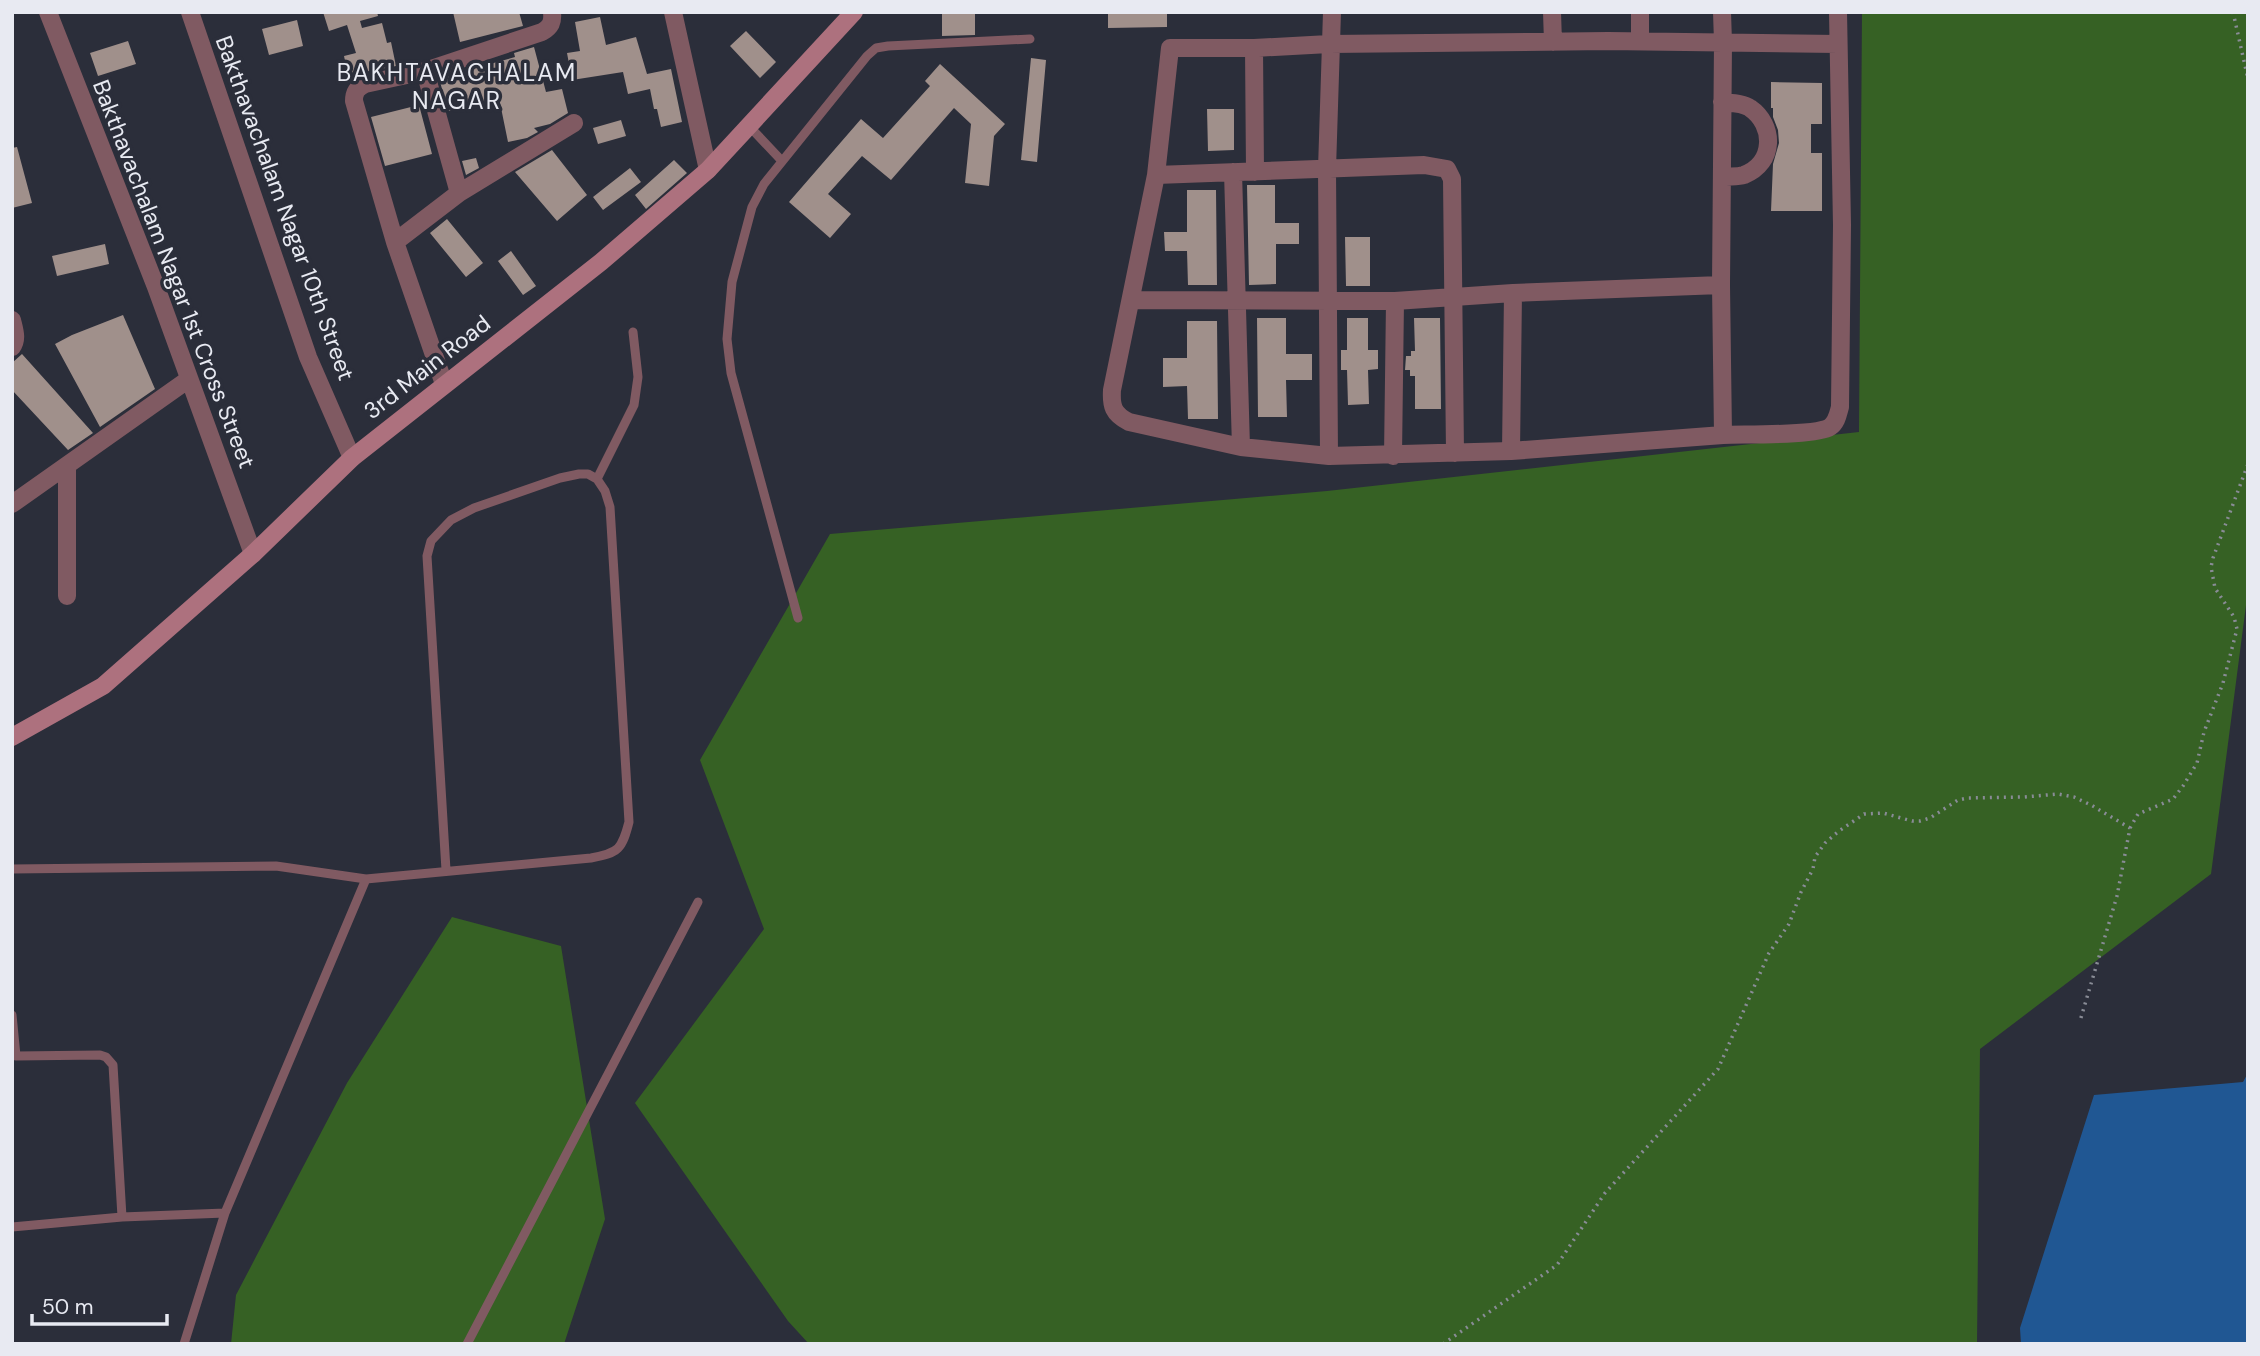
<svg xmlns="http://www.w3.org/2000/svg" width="2260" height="1356" viewBox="0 0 2260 1356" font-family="'DM Sans',sans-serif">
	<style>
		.green { fill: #366124 }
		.water { fill: #205793 }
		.building { fill: #a0908b }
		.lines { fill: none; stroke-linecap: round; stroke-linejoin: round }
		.path { stroke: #898c96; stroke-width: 3.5; stroke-dasharray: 2 5; stroke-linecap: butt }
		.lane { stroke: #805a62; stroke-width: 9 }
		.street { stroke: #805a62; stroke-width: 18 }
		.secondary { stroke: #ad717e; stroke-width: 18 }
		.labels { text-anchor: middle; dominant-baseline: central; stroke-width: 7; stroke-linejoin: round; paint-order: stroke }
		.street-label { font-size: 23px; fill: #e8eaf2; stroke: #2b2e3a }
		.neighbourhood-label { font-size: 24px; letter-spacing: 2px; fill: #e8eaf2; stroke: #2b2e3a }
	</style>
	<rect width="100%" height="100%" fill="#2b2e3a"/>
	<!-- green -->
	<path class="green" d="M 1862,12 L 2248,12 L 2248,590 L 2211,874 L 1980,1049 L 1977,1344 L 809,1344 L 788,1321 L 635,1103 L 764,929 L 700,760 L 830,534 L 1327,491 L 1859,432 Z
		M 452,917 L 561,946 L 605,1219 L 564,1344 L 231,1344 L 236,1295 L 347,1083 Z"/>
	<!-- water -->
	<path class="water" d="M 2248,1073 L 2248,1344 L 2021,1344 L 2020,1328 L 2094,1095 L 2243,1082 Z"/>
	<!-- building -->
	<path class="building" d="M 323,12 L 377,12 L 378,16 L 360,21 L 362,28 L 382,23 L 387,43 L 391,42 L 396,66 L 348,75 L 344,56 L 356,53 L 347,25 L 329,31 Z
		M 453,12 L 519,12 L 523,26 L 460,42 Z
		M 942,12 L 975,12 L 975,35 L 942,36 Z
		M 1108,12 L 1167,12 L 1167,27 L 1108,28 Z
		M 600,17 L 606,45 L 636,37 L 647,74 L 671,69 L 682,122 L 661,127 L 657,109 L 654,109 L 650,89 L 628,94 L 623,72 L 572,80 L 567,53 L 580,51 L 575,22 Z
		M 297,20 L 303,46 L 269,55 L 262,29 Z
		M 746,31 L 776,62 L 760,78 L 730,46 Z
		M 128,41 L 136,64 L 98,76 L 90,53 Z
		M 534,47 L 546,92 L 562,89 L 568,113 L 550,124 L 534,128 L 538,132 L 527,138 L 508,142 L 499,98 L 448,111 L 439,78 L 515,57 L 514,53 Z
		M 1031,58 L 1046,60 L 1037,162 L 1021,160 Z
		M 940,64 L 1005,124 L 994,136 L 989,186 L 965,183 L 971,124 L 954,108 L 891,180 L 862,156 L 828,194 L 851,214 L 830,238 L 789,202 L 861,119 L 883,138 L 930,86 L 925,81 Z
		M 1771,82 L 1822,83 L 1822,124 L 1811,124 L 1811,153 L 1822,153 L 1822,211 L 1771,211 L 1773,164 L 1779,143 L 1778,130 L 1773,117 L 1773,108 L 1771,108 Z
		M 419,105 L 432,154 L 385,166 L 371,117 Z
		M 1207,109 L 1234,109 L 1234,150 L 1208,151 Z
		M 621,120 L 626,136 L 598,144 L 593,128 Z
		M 17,147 L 32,203 L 12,208 L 12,148 Z
		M 552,150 L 587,195 L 557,221 L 515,172 Z
		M 476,158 L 479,168 L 466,175 L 462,161 Z
		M 674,160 L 687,173 L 646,209 L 635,195 Z
		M 630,168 L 641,182 L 603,210 L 593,197 Z
		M 1247,185 L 1275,185 L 1275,223 L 1299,223 L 1299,244 L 1276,244 L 1276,284 L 1249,285 Z
		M 1187,190 L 1216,190 L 1217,285 L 1188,285 L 1187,251 L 1165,251 L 1164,232 L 1187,232 Z
		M 447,219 L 483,263 L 466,277 L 430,233 Z
		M 1345,237 L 1370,237 L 1370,286 L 1346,286 Z
		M 105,244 L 109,264 L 57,276 L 52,256 Z
		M 511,251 L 536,286 L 523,295 L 498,261 Z
		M 123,315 L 155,389 L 100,427 L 55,344 L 72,335 Z
		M 1257,318 L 1286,318 L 1286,354 L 1312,354 L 1312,380 L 1286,380 L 1287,417 L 1258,417 Z
		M 1347,318 L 1368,318 L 1368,350 L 1378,350 L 1378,369 L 1368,370 L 1369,404 L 1348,405 L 1347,370 L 1341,370 L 1341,350 L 1347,350 Z
		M 1414,318 L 1440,318 L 1441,409 L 1415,409 L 1415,376 L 1410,376 L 1410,370 L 1405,370 L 1406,356 L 1411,356 L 1411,351 L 1415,351 Z
		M 1187,321 L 1217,321 L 1218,419 L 1188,419 L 1187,386 L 1163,387 L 1163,358 L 1187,358 Z
		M 22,354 L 93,433 L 68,450 L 12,390 L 12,363 Z"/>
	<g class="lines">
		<!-- path -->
		<path class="path" d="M 2233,12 L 2248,79
			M 2130,828 L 2138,814 L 2173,799 L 2183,786 L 2197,763 L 2204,732 L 2223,683 L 2237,629 L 2234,617 L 2215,588 L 2211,567 L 2213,558 L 2248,464
			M 1443,1344 L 1557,1265 L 1605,1193 L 1718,1069 L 1769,953 L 1789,924 L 1801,892 L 1813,869 L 1815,857 L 1825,843 L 1839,831 L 1864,814 L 1883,813 L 1912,821 L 1920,821 L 1930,818 L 1958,800 L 1968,798 L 2024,797 L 2058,794 L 2074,797 L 2091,805 L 2130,828 L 2117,896 L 2080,1021"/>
		<!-- lane -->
		<path class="lane" d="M 749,126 L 782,161
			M 597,479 L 634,405 L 638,377 L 633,332
			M 798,618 L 731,373 L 727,339 L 732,282 L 752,207 L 764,184 L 867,56 L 876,48 L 888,46 L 1030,39
			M 12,869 L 276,866 L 366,879 L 591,858 C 619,853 622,849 629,822 L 610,507 L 605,491 L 597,479 L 588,474 L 579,474 L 560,478 L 474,508 L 451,520 L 431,541 L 427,556 L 446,870
			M 12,1015 L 16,1056 L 100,1055 L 106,1057 L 113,1065 L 122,1217 L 12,1227
			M 122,1217 L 225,1213 L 366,879
			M 184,1344 L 225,1213
			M 467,1344 L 698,902"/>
		<!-- street -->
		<path class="street" d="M 48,12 L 156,287 L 253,554
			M 190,12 L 308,357 L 352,458
			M 673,12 L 708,170
			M 1552,12 L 1553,42
			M 1640,12 L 1640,41
			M 1722,12 L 1723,42 L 1721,285 L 1723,435 L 1511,451 L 1329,456 L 1241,447 L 1129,422 C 1113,414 1111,406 1112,390 L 1156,175 L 1170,48 L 1254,48 L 1329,44 L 1608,41 C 1685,42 1761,43 1838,44
			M 1254,48 L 1255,172
			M 1233,172 L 1241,447
			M 1156,175 L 1424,165 L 1447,169 L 1452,179 L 1455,453
			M 1722,177 C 1729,176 1738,177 1744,175 C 1775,163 1775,125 1750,108 C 1743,103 1731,103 1722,102
			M 459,193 L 574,123
			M 395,242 L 459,193 L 425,71
			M 1131,300 L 1395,301 L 1513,293 L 1721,285
			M 12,320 C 14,329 18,339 12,347
			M 444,384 L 395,242 L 354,101 C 354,92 357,88 365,84 L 425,71 L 542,32 C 551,27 553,22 552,12
			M 1723,435 C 1744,434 1816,436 1830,427 C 1837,422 1838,414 1840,407 L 1842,225 L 1838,12
			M 1511,451 L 1513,293
			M 1329,456 L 1327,169 L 1332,12
			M 1393,456 L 1395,301
			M 12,504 L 189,379
			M 67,596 L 67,465"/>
		<!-- secondary -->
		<path class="secondary" d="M 12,737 L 103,686 L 253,554 L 352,458 L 601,262 L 708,170 L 854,12"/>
	</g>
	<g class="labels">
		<!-- street labels -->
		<g class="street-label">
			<text transform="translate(285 208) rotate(70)">Bakthavachalam Nagar 10th Street</text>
			<text transform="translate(174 274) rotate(69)">Bakthavachalam Nagar 1st Cross Street</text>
			<text transform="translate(427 367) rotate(-38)">3rd Main Road</text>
		</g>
		<!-- neighbourhood labels -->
		<g class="neighbourhood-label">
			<text x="457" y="72">BAKHTAVACHALAM<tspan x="457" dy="28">NAGAR</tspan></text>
		</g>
	</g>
	<!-- border -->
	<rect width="2260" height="1356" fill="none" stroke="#e8eaf2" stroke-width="28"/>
	<!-- scale -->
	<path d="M32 1314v10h135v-10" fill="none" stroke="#e8eaf2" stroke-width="3.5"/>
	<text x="42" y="1314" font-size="21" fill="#e8eaf2" stroke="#2b2e3a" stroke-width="5" paint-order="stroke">50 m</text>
</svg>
